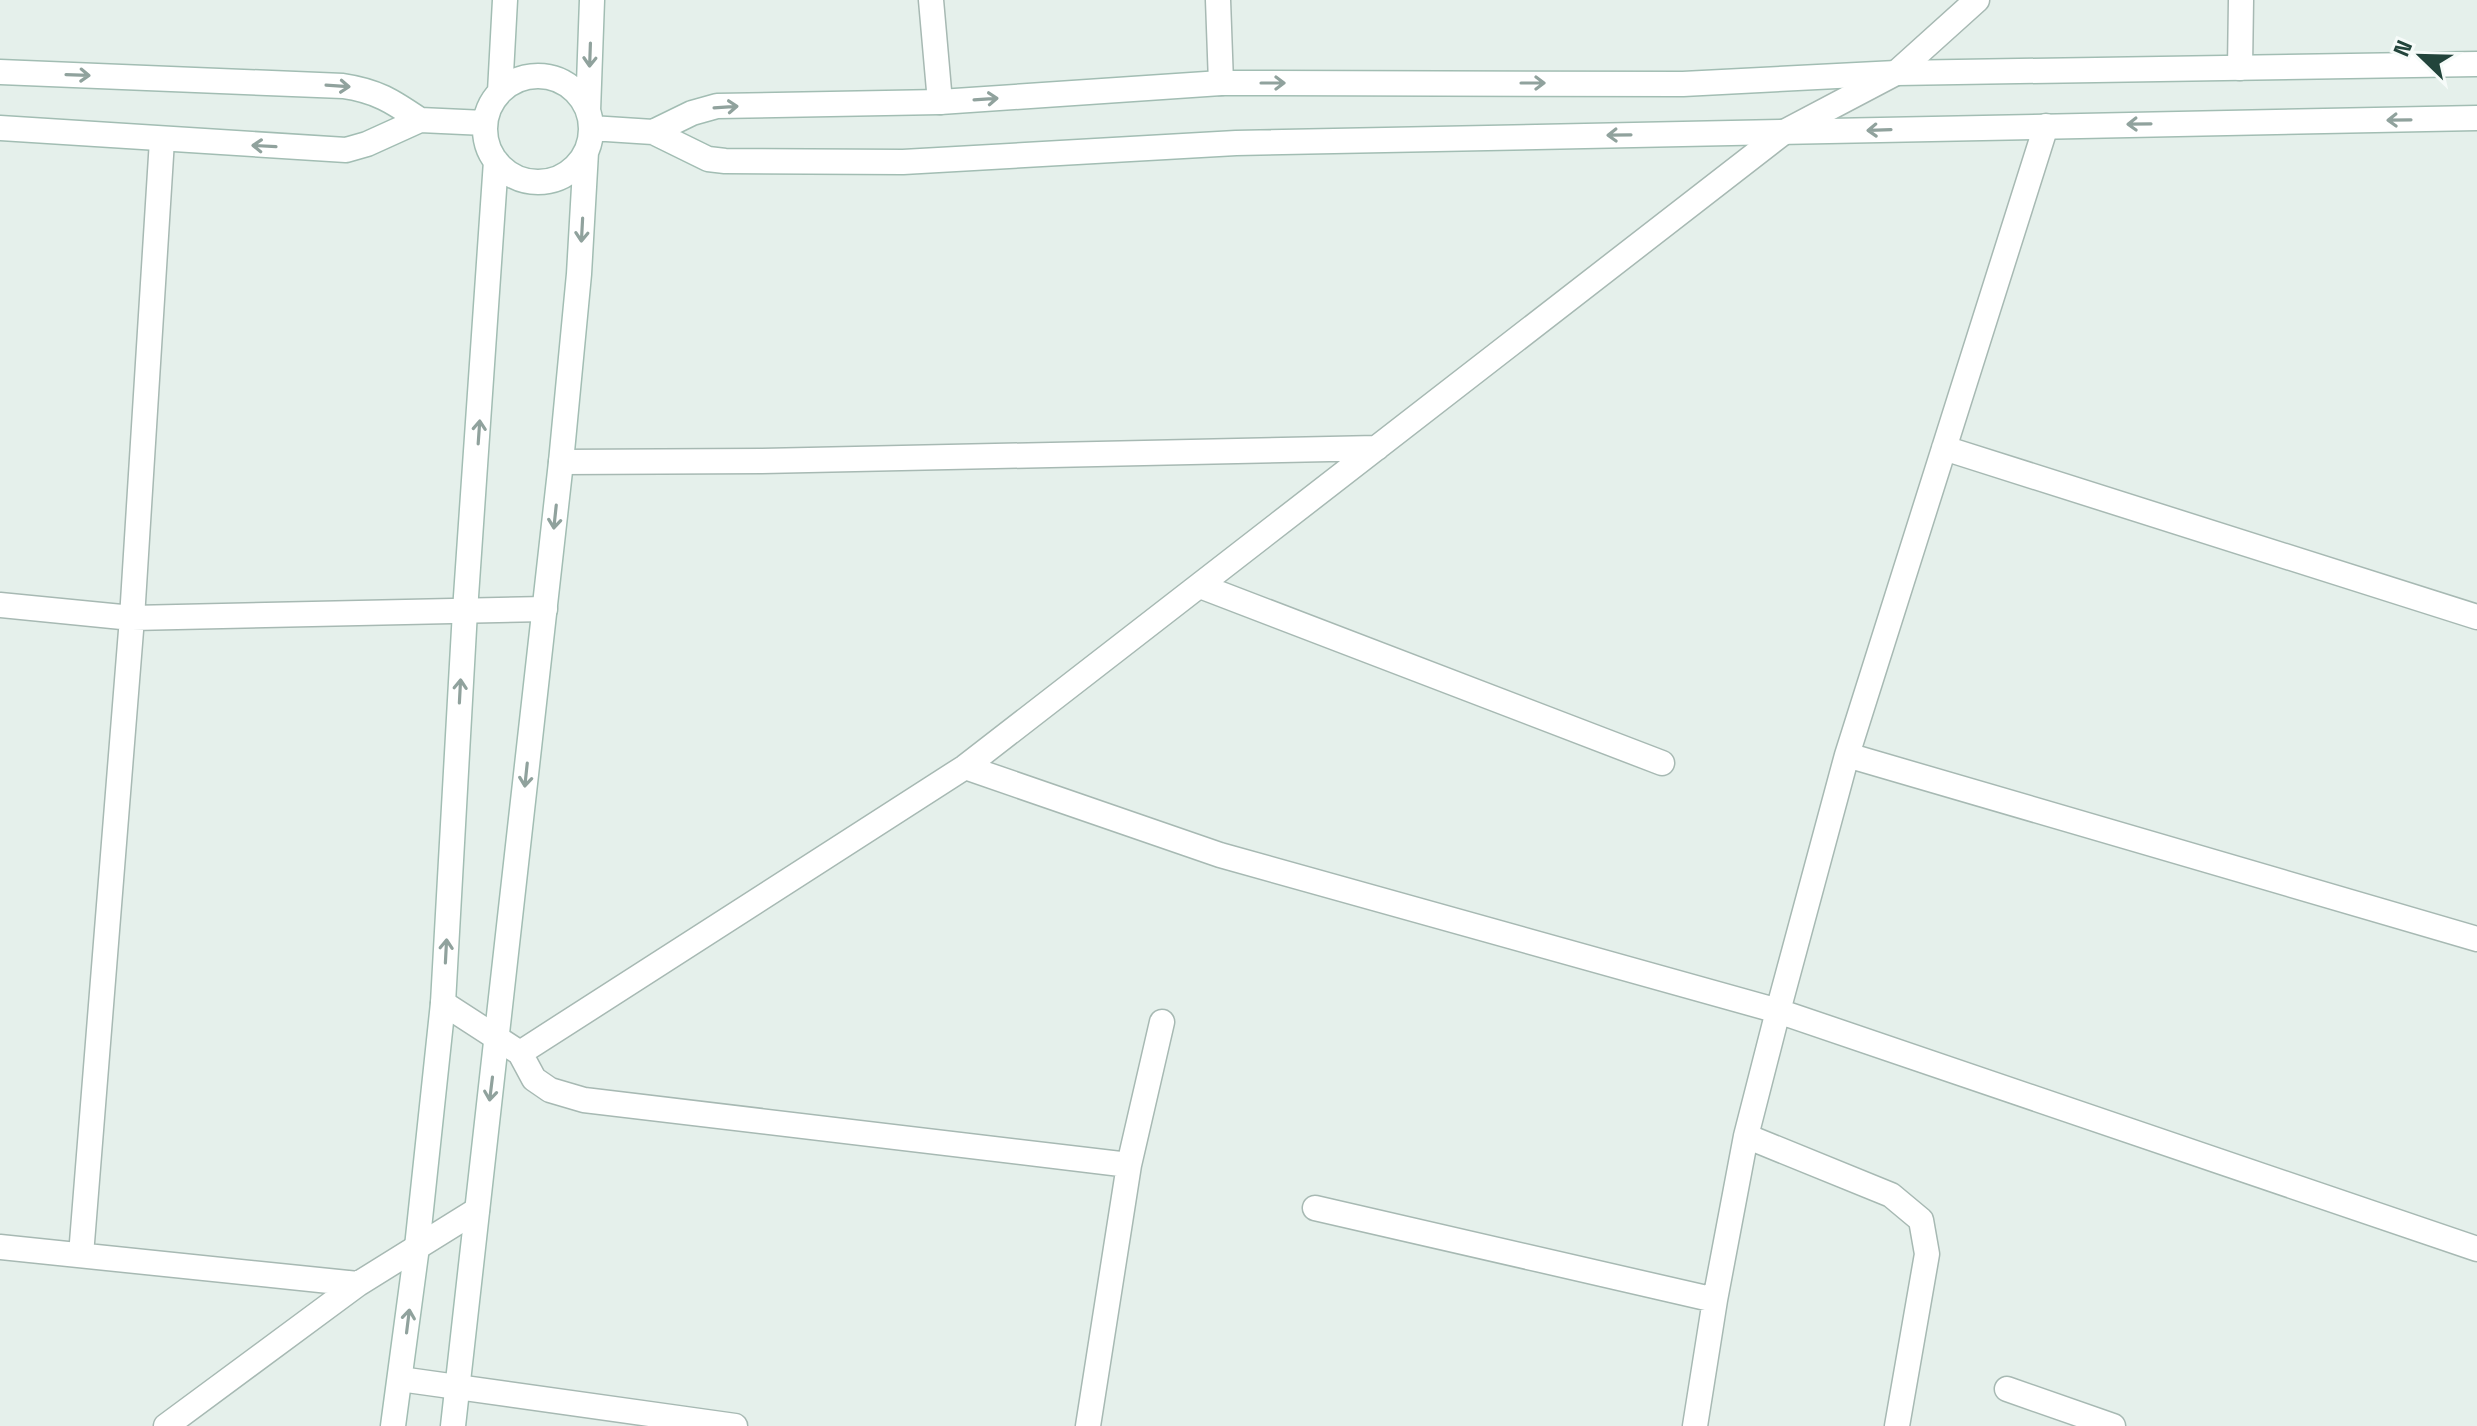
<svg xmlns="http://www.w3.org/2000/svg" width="2477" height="1426" viewBox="0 0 2477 1426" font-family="'Space Grotesk',sans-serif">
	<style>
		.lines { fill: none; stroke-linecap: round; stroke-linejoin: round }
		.street-casing { stroke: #a7b9b3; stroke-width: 27 }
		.secondary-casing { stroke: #a2bdb3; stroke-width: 27 }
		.street { stroke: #fff; stroke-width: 24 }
		.secondary { stroke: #fff; stroke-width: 24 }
		.oneway { stroke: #90a29d }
	</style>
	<rect width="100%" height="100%" fill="#e5f0eb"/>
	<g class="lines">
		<!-- street casing -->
		<g class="street-casing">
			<path id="street" d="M 931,0 L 940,102
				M 1218,0 L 1221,83
				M 2240,68 L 2241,0
				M 1944,448 L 2477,617
				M 561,462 L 762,461 L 1377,448
				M 1200,586 L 1662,763
				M 0,605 L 132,618 L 545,609
				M 1847,755 L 2477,939
				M 965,767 L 1220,855 L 1778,1011 L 2477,1249
				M 443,1003 L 520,1053 L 534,1079 L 550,1090 L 584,1100 L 1129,1165
				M 520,1053 L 965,767 L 1784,132 L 1896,73 L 1977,0
				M 1746,1136 L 1891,1195 L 1921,1220 L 1927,1254 L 1897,1426
				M 1315,1208 L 1715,1300
				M 0,1247 L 358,1284
				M 81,1255 L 132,618 L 162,140
				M 400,1379 L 735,1426
				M 2007,1389 L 2113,1426
				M 166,1426 L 358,1284 L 477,1210
				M 1088,1426 L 1129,1165 L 1162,1022
				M 1695,1426 L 1715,1300 L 1746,1136 L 1778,1011 L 1847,755 L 2046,126"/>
		</g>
		<!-- secondary casing -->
		<g class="secondary-casing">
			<path id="secondary" d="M 0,72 L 343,86 C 377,91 392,101 420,120
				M485 129a53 53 0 1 1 106 0a53 53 0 1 1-106 0Z
				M 500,92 L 505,0
				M 588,111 L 592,0
				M 0,128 L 346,150 L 367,144 L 420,120 L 485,123
				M 591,128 L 653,132 L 708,159 L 725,161 L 903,162 L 1236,143 L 2477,118
				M 653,132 L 692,113 L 717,106 L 940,102 L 1221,83 L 1683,84 L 1896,73 L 2477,64
				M 393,1426 L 417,1247 L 443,1003 L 465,611 L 496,161
				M 453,1426 L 561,462 L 579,274 L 586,152"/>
		</g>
		<!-- street -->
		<use href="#street" class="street"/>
		<!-- secondary -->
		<use href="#secondary" class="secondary"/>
	</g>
	<!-- one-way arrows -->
	<defs><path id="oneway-shaft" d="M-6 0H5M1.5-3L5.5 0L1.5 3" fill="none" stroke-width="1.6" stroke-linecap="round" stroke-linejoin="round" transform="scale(2)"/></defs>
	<g class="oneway">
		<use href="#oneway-shaft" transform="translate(590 55) rotate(92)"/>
		<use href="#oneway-shaft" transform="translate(78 75) rotate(2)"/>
		<use href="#oneway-shaft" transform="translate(1273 83)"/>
		<use href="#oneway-shaft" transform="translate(1533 83)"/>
		<use href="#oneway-shaft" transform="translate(338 86) rotate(4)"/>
		<use href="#oneway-shaft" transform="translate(986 99) rotate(-4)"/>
		<use href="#oneway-shaft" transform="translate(726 107) rotate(-4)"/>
		<use href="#oneway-shaft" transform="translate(2399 120) rotate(179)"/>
		<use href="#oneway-shaft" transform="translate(2139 124) rotate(179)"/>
		<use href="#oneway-shaft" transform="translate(1879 130) rotate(178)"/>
		<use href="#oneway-shaft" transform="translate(1619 135) rotate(179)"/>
		<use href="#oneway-shaft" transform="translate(264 146) rotate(-177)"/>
		<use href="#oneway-shaft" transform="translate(582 230) rotate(93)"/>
		<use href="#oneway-shaft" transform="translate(479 432) rotate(-86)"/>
		<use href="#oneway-shaft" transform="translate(555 517) rotate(96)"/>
		<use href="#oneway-shaft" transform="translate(460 691) rotate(-87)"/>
		<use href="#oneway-shaft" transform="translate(526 775) rotate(96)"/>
		<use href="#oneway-shaft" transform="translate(446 951) rotate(-87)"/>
		<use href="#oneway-shaft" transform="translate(491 1089) rotate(97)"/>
		<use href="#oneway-shaft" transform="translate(408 1321) rotate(-83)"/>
	</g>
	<!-- north arrow -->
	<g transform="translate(2421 56) rotate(293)" stroke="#f6fbf9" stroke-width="6" paint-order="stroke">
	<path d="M0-6L14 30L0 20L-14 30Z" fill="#22443b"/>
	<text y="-12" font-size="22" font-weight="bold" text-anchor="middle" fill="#22443b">N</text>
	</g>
</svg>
